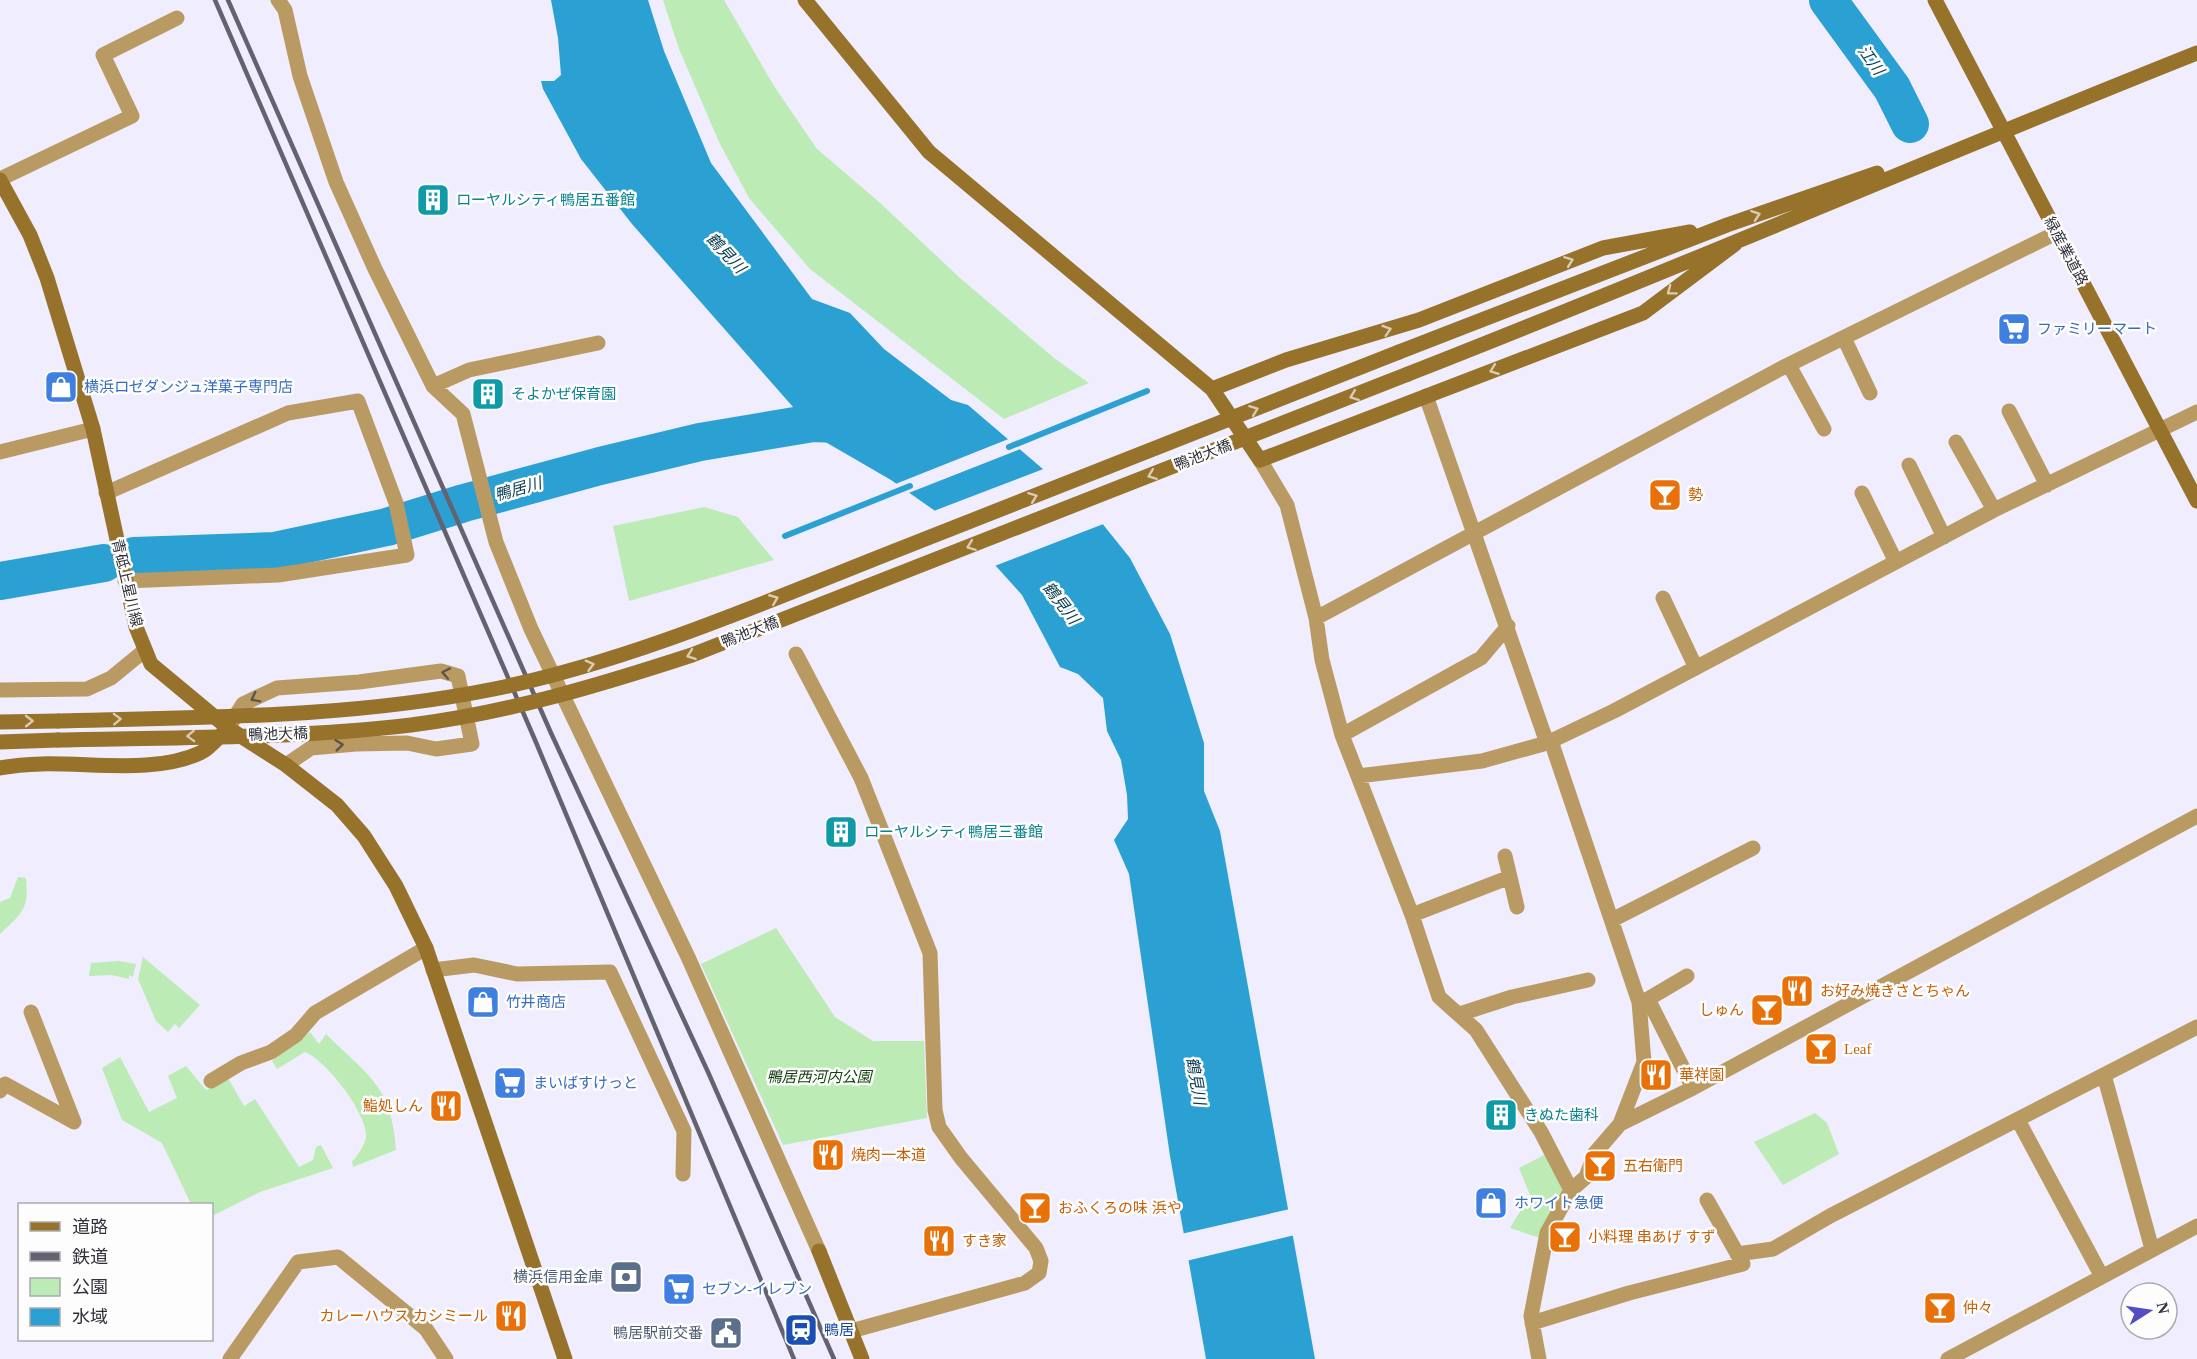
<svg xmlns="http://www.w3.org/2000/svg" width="2197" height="1359" viewBox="0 0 2197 1359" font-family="'Times New Roman','Noto Sans JP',serif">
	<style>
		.green { fill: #bcebb6 }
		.water { fill: #2ba1d3 }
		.pier { fill: #f0edff }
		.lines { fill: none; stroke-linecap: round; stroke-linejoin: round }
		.stream { stroke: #2ba1d3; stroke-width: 6 }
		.river { stroke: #2ba1d3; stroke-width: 38 }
		.street { stroke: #ba9a63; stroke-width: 15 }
		.secondary { stroke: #97722a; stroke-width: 15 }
		.rail { stroke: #64626f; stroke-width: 4.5 }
		.secondary-bridge { stroke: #97722a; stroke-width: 15 }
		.oneway { stroke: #d9ccb3 }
		.oneway2 { stroke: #615448 }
		.labels { text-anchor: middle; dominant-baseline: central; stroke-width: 5; stroke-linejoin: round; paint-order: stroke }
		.culture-label { font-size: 15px; fill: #0d838f; stroke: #fdfdfd; text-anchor: start }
		.street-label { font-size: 15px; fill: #312f3a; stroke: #fdfdfd }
		.shop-label { font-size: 15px; fill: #366cbe; stroke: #fdfdfd; text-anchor: start }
		.food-label { font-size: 15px; fill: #c56008; stroke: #fdfdfd; text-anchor: start }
		.park-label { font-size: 15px; font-style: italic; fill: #164210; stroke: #fdfdfd }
		.service-label { font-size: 15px; fill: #4e5e75; stroke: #fdfdfd; text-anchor: end }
		.transit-label { font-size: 15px; fill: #164399; stroke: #fdfdfd; text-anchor: start }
		.water-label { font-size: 16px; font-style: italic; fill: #0a3c50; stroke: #fdfdfd }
	</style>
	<rect width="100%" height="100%" fill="#f0edff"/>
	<!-- green -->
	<path class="green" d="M 663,0 L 724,0 L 774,86 L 817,149 L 878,201 L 960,278 L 1054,358 L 1089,383 L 1004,419 L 810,269 L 749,198 L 719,142 L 679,49 Z
		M 704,507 L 738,517 L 774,560 L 629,601 L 613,526 Z
		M 18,877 L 26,878 C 29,910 22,913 0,934 L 0,902 L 10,898 Z
		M 776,928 L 835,1017 L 873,1041 L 924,1041 L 927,1118 L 783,1145 L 701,964 Z
		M 143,957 L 200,1005 L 179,1028 L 175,1024 L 168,1032 L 156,1021 L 138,979 Z
		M 119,961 L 136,964 L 133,977 L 129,975 L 129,979 L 112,975 L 89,976 L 91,963 Z
		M 310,1032 L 319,1044 L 326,1034 C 368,1076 392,1085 396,1150 L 353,1167 L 352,1162 C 357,1155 365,1146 366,1137 C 368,1114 326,1060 305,1052 L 277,1069 L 272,1061 Z
		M 120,1057 L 149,1112 L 177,1098 L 168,1076 L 186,1066 L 206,1090 L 228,1078 L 244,1106 L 255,1099 L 299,1167 L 313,1160 L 316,1147 L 321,1145 L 333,1168 L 260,1192 L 212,1216 L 212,1204 L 191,1204 L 162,1143 L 122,1120 L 102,1068 Z
		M 1815,1113 L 1827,1123 L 1839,1154 L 1783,1185 L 1754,1142 Z
		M 1546,1154 L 1564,1188 L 1540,1238 L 1510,1228 L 1530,1195 L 1519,1168 Z"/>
	<!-- water -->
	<path class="water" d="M 551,0 L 648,0 L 664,51 L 711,163 L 812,299 L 850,313 L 884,349 L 951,400 L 968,405 L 1093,512 L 1130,558 L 1170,634 L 1204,743 L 1204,791 L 1220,831 L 1315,1359 L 1206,1359 L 1170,1156 L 1129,874 L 1114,840 L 1128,819 L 1127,795 L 1121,760 L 1107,731 L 1103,698 L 1078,674 L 1060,667 L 1022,595 L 985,554 L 948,520 L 891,480 L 822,440 L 632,224 L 581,159 L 543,89 L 541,81 L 554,81 L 561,75 L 558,38 Z"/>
	<!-- pier -->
	<path class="pier" d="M 1011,438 L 1023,448 L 906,494 L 893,485 Z
		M 1046,468 L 1095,510 L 1106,523 L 992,567 L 931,512 Z
		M 1290,1209 L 1295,1235 L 1186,1261 L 1181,1234 Z"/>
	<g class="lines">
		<!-- stream -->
		<path class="stream" d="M 1009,447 L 1147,391
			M 785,536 L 910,486"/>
		<!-- river -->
		<path class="river" d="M 1828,0 L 1892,88 L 1910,124
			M 134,556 L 274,551 L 387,527 L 464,503 L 600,466 L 700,442 L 813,423 L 861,425
			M 0,581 L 104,563"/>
		<!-- street -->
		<path class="street" d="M 278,0 L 285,10 L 300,76 L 336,182 L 375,269 L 433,386 L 463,414 L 496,542 L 531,629 L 688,957 L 819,1251
			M 0,179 L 132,116 L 103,55 L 177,18
			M 1844,338 L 1870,393
			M 1789,365 L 1824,429
			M 433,386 L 469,370 L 598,343
			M 1426,396 L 1547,743
			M 2009,411 L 2047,485
			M 1956,442 L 1994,510
			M 0,452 L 93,429
			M 1260,460 L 1287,505 L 1316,618 L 1322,660 L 1342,735 L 1412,915 L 1439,997 L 1476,1030 L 1541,1132 L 1571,1190
			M 1909,465 L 1944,537
			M 106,493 L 288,413 L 358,401 L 396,503 L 407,555 L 278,575 L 125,581
			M 1862,493 L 1896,562
			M 1663,598 L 1696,668
			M 1316,618 L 1780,369 L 2056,233
			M 796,654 L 861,778 L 930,953 L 935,1110 L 939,1127 L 961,1158 L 1036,1248 L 1041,1261 L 1039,1273 L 1025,1283 L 851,1331
			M 0,690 L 87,689 L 111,678 L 144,651
			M 230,725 L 243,704 L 277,688 L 359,682 L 441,671 L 458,676 L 472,744 L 436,749 L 407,743 L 356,744 L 311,748 L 286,765
			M 1342,735 L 1481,658 L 1508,626
			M 1551,741 L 1639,1002 L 1648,999
			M 1358,776 L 1482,761 L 1547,743 L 1614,711 L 1994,510 L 2197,412
			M 1505,856 L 1517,907
			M 1412,915 L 1510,877
			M 1612,920 L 1753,848
			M 433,970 L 474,965 L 517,974 L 610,972 L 684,1131 L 683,1174
			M 1687,976 L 1648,999 L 1693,1088
			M 1460,1014 L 1512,997 L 1588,980
			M 2104,1075 L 2152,1249
			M 211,1081 L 241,1063 L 271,1052 L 296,1035 L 315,1013 L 426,948
			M 0,1091 L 5,1084 L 74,1122 L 31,1012
			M 2018,1120 L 2101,1275
			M 1620,1124 L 1644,1062 L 1639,1002
			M 1737,1254 L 1773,1249 L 1830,1216 L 2197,1027
			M 1532,1323 L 1629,1293 L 1743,1264 L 1707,1200
			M 230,1359 L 298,1262 L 338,1257 L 426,1329 L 446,1359
			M 1539,1359 L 1531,1316 L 1547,1233 L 1571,1190 L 1586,1177 L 1595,1153 L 1620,1124 L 1693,1088 L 2197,816
			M 1948,1359 L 2197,1226"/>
		<!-- secondary -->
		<path class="secondary" d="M 805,0 L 929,152 L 1212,389 L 1260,460 L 1643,313 L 1735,244
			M 1935,0 L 2197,501
			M 0,180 L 30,235 L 47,278 L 93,429 L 136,627 L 151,664 L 228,728 L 286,765 L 337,805 L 364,836 L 396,886 L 426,948 L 565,1359
			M 1399,352 L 1727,225 L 1877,173
			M 1408,374 C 1672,271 1933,158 2197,53
			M 1212,389 L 1286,360 L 1419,320 L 1603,248 L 1690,232
			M 0,722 L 58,721
			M 0,742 L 58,740
			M 0,768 C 62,755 143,779 200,753 C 209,749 217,739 224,732
			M 819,1251 L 862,1359"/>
		<!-- rail -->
		<path class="rail" d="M 215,0 L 535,740 L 794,1359
			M 228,0 L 551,733 L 708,1072 L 834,1359"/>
		<!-- secondary-bridge -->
		<path class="secondary-bridge" d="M 58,721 C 204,717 350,718 494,689 C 630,661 758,605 887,554 C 1058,487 1229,420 1399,352
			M 58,740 C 175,737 294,739 411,725 C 507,713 600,685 692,655 L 1408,374"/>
	</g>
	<!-- one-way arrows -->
	<defs><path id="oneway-chevron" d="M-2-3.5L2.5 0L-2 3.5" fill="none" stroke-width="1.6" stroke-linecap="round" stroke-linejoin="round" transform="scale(1.5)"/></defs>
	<g class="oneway">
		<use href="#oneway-chevron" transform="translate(1756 215) rotate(-19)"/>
		<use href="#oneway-chevron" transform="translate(1569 261) rotate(-21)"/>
		<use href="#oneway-chevron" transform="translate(1671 291) rotate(143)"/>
		<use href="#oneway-chevron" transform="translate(1387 330) rotate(-17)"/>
		<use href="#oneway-chevron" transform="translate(1494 370) rotate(159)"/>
		<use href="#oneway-chevron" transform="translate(1354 396) rotate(159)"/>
		<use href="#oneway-chevron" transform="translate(1254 410) rotate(-21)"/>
		<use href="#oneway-chevron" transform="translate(1152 475) rotate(159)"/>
		<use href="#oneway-chevron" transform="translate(1033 497) rotate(-21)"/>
		<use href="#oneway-chevron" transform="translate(971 546) rotate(159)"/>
		<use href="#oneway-chevron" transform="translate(774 599) rotate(-22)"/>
		<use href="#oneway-chevron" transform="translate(691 655) rotate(160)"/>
		<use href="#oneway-chevron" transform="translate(590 665) rotate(-15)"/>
		<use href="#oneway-chevron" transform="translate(117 719) rotate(-2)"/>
		<use href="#oneway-chevron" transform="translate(29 721) rotate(-1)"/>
		<use href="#oneway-chevron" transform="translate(191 736) rotate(178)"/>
	</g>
	<g class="oneway2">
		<use href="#oneway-chevron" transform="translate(446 673) rotate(-169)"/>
		<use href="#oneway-chevron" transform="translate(255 698) rotate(153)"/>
		<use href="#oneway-chevron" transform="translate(339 745) rotate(-6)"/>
	</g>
	<!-- icons -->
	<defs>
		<g id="building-square" transform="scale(1.725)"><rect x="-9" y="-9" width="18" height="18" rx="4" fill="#0f9aa8" stroke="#fdfdfd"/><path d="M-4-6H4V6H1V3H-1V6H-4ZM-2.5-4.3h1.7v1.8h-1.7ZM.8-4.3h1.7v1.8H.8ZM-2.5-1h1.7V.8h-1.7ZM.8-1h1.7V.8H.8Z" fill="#fff"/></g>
		<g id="supermarket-square" transform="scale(1.725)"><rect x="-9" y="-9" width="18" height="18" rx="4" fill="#3f7fe0" stroke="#fdfdfd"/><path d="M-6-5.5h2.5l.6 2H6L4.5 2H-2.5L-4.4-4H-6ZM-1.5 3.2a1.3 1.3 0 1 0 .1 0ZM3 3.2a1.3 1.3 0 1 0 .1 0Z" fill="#fff"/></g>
		<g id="shop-square" transform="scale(1.725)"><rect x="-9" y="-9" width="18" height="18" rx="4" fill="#3f7fe0" stroke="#fdfdfd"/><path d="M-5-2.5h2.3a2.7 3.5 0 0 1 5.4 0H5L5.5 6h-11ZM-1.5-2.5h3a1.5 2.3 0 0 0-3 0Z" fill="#fff"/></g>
		<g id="bar-square" transform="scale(1.725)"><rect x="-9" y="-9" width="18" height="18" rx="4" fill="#e8710a" stroke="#fdfdfd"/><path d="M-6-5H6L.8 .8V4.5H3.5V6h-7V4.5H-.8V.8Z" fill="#fff"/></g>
		<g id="restaurant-square" transform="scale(1.725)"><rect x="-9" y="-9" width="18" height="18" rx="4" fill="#e8710a" stroke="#fdfdfd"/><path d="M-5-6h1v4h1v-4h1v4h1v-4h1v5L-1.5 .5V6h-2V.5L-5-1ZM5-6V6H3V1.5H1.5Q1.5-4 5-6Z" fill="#fff"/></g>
		<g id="bank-square" transform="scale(1.725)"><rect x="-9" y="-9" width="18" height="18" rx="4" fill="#5c6f8a" stroke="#fdfdfd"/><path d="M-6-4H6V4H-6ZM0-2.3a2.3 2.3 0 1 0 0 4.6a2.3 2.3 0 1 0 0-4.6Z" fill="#fff"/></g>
		<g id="station-square" transform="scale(1.725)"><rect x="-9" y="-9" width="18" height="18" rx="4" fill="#1a4fb4" stroke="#fdfdfd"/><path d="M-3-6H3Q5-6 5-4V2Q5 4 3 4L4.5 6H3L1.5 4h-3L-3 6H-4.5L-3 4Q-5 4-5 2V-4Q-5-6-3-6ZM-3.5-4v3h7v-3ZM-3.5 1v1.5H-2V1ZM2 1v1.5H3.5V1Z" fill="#fff"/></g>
		<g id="civic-square" transform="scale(1.725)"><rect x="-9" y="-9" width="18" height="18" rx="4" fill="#5c6f8a" stroke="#fdfdfd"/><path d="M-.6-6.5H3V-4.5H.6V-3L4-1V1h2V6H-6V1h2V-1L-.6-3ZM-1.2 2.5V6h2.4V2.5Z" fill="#fff"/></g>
	</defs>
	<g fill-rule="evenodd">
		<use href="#building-square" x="433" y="200"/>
		<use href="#supermarket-square" x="2014" y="329"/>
		<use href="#shop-square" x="61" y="387"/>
		<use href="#building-square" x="488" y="394"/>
		<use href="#bar-square" x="1665" y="495"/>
		<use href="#building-square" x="841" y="832"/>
		<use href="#restaurant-square" x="1797" y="991"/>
		<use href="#shop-square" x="483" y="1002"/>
		<use href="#bar-square" x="1767" y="1010"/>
		<use href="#bar-square" x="1821" y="1049"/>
		<use href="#restaurant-square" x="1656" y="1075"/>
		<use href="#supermarket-square" x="510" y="1083"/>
		<use href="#restaurant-square" x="446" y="1106"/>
		<use href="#building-square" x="1501" y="1115"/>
		<use href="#restaurant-square" x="828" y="1155"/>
		<use href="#bar-square" x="1600" y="1166"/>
		<use href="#shop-square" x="1491" y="1203"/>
		<use href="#bar-square" x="1035" y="1208"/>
		<use href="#bar-square" x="1565" y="1237"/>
		<use href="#restaurant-square" x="939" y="1241"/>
		<use href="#bank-square" x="626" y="1277"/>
		<use href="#supermarket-square" x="679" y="1289"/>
		<use href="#bar-square" x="1940" y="1308"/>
		<use href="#restaurant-square" x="511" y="1316"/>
		<use href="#station-square" x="801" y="1330"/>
		<use href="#civic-square" x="726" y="1333"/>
	</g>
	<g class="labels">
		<!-- culture labels -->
		<g class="culture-label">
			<text x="456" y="200">ローヤルシティ鴨居五番館</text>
			<text x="511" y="394">そよかぜ保育園</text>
			<text x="864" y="832">ローヤルシティ鴨居三番館</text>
			<text x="1524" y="1115">きぬた歯科</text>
		</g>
		<!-- street labels -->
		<g class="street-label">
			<text transform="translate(2066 251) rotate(62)">緑産業道路</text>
			<text transform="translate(1203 455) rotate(-21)">鴨池大橋</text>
			<text transform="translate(127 583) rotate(77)">青砥上星川線</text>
			<text transform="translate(750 632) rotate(-21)">鴨池大橋</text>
			<text transform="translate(278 734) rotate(-2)">鴨池大橋</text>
		</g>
		<!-- shop labels -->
		<g class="shop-label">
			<text x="2037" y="329">ファミリーマート</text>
			<text x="84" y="387">横浜ロゼダンジュ洋菓子専門店</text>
			<text x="506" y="1002">竹井商店</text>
			<text x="533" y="1083">まいばすけっと</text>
			<text x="1514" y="1203">ホワイト急便</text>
			<text x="702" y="1289">セブン-イレブン</text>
		</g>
		<!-- food labels -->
		<g class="food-label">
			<text x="1688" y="495">勢</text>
			<text x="1820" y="991">お好み焼きさとちゃん</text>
			<text x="1744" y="1010" text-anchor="end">しゅん</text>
			<text x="1844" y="1049">Leaf</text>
			<text x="1679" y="1075">華祥園</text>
			<text x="423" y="1106" text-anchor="end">鮨処しん</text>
			<text x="851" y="1155">焼肉一本道</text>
			<text x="1623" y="1166">五右衛門</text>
			<text x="1058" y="1208">おふくろの味 浜や</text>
			<text x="1588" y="1237">小料理 串あげ すず</text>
			<text x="962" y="1241">すき家</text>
			<text x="1963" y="1308">仲々</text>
			<text x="488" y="1316" text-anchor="end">カレーハウス カシミール</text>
		</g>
		<!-- park labels -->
		<g class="park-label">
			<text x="819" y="1077">鴨居西河内公園</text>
		</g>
		<!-- service labels -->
		<g class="service-label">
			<text x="603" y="1277">横浜信用金庫</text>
			<text x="703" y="1333">鴨居駅前交番</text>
		</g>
		<!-- transit labels -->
		<g class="transit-label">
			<text x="824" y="1330">鴨居</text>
		</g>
		<!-- water labels -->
		<g class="water-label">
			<text transform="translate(1871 60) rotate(54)">江川</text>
			<text transform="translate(726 253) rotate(47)">鶴見川</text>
			<text transform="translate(518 489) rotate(-16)">鴨居川</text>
			<text transform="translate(1061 603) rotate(52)">鶴見川</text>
			<text transform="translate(1196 1081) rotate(80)">鶴見川</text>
		</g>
	</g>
	<!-- legend -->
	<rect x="18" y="1203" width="195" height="138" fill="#fdfdfd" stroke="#ababaf" stroke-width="1.5"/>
	<rect x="30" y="1222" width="30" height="9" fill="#97722a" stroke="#ababaf" stroke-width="1.5"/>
	<text x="72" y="1233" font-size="18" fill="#312f3a">道路</text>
	<rect x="30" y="1252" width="30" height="9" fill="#64626f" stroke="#ababaf" stroke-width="1.5"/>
	<text x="72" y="1263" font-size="18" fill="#312f3a">鉄道</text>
	<rect x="30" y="1278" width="30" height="18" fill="#bcebb6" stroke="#ababaf" stroke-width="1.5"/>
	<text x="72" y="1293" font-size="18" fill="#312f3a">公園</text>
	<rect x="30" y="1308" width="30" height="18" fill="#2ba1d3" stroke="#ababaf" stroke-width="1.5"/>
	<text x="72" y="1323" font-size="18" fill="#312f3a">水域</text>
	<!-- north arrow -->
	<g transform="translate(2149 1311) rotate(78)"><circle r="28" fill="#fdfdfd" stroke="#ababaf" stroke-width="1.5"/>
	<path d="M0-4.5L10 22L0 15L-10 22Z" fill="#534cc3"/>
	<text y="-9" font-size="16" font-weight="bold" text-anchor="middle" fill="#312f3a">N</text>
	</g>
</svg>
